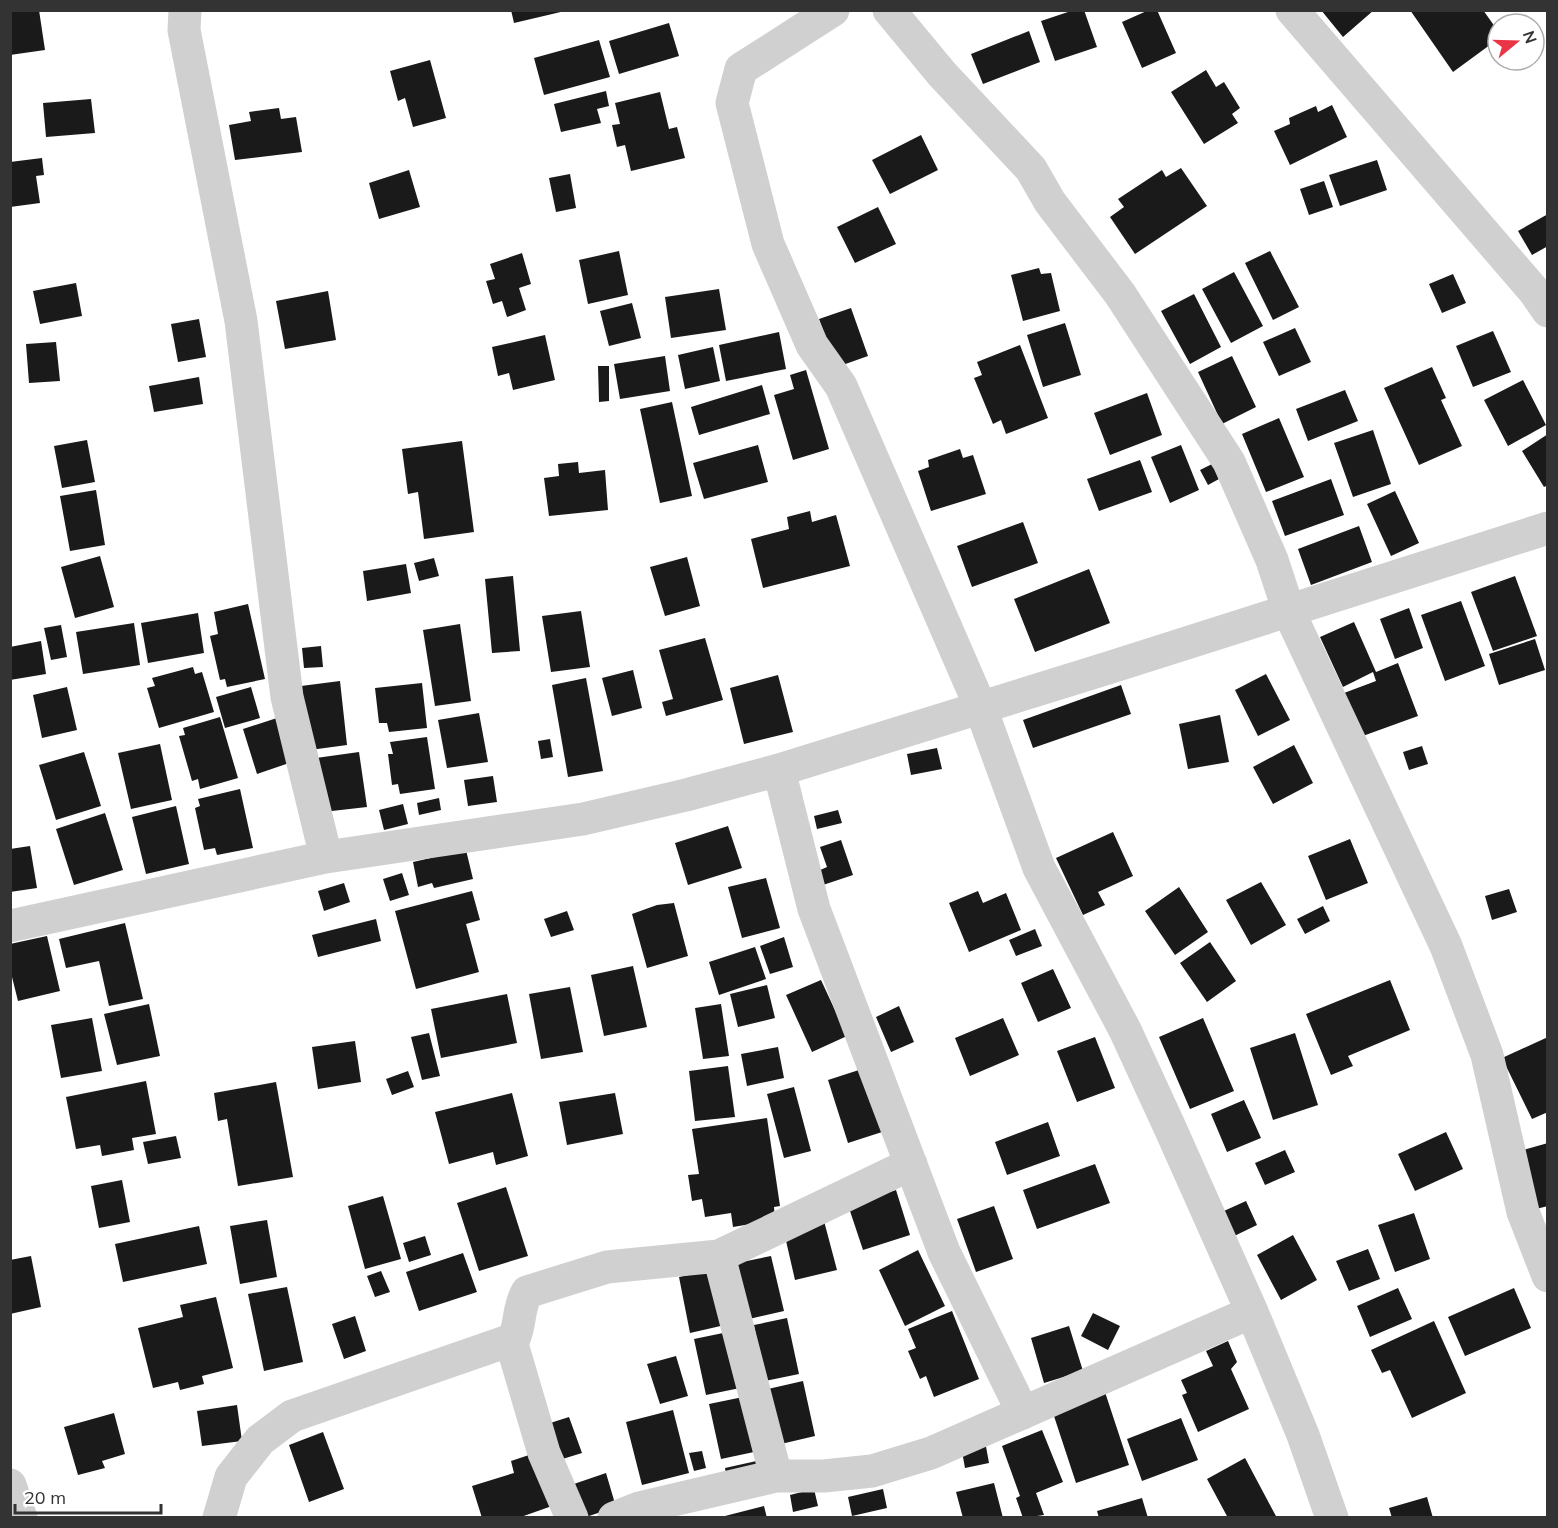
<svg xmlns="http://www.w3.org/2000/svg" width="1558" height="1528" viewBox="0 0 1558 1528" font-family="Mulish,sans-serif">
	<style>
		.building { fill: #1a1a1a }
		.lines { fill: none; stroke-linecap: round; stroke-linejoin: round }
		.minor { stroke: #d0d0d0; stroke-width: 33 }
	</style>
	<rect width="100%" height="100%" fill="#fff"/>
	<!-- building -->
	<path class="building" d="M 10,10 L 39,10 L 45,50 L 10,55 Z
		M 511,10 L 565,10 L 565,11 L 514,23 Z
		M 1074,10 L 1084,10 L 1097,47 L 1055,61 L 1041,21 Z
		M 1149,10 L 1157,10 L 1176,53 L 1142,68 L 1122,22 Z
		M 1321,10 L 1374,10 L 1343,37 Z
		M 1410,10 L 1483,10 L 1498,31 L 1498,39 L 1453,72 Z
		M 669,23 L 679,56 L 619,74 L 609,41 Z
		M 1029,31 L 1040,62 L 983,84 L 971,54 Z
		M 599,40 L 610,77 L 544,95 L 534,58 Z
		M 430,60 L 446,118 L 413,127 L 405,98 L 398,101 L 390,71 Z
		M 1206,70 L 1216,87 L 1224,82 L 1240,108 L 1232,114 L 1238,123 L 1204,144 L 1171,92 Z
		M 606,91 L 609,106 L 597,109 L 601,123 L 561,132 L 554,104 Z
		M 660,92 L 669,129 L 677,127 L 685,158 L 631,171 L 625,145 L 617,147 L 612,125 L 620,124 L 615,103 Z
		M 91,99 L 95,133 L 46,137 L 43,103 Z
		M 1332,105 L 1347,137 L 1290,165 L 1274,131 L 1290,124 L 1289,118 L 1316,106 L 1318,112 Z
		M 279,108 L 281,119 L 296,117 L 302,152 L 235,160 L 229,125 L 251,121 L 249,112 Z
		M 921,135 L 938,170 L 890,194 L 872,160 Z
		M 42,158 L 44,175 L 36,176 L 40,203 L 10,207 L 10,162 Z
		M 1377,160 L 1387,190 L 1340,206 L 1329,175 Z
		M 1181,168 L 1207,206 L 1135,254 L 1110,217 L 1124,207 L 1118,199 L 1162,170 L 1166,177 Z
		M 409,170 L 420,207 L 379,219 L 369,183 Z
		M 570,174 L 576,208 L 556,212 L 549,178 Z
		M 1324,181 L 1333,207 L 1309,215 L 1300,189 Z
		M 878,207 L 896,244 L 855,263 L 837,227 Z
		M 1548,214 L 1548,246 L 1532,255 L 1518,231 Z
		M 619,251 L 628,295 L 588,304 L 579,260 Z
		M 1270,251 L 1299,307 L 1273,320 L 1245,263 Z
		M 522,253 L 531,284 L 519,288 L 526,310 L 507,317 L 502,301 L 493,304 L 486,281 L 495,279 L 490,264 Z
		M 1039,268 L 1041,274 L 1051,273 L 1060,311 L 1023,321 L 1011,275 Z
		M 1234,272 L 1263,326 L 1231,343 L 1202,289 Z
		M 1453,274 L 1466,303 L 1442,313 L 1429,284 Z
		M 76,283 L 82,316 L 40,324 L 33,291 Z
		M 719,289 L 726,330 L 671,338 L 665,297 Z
		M 328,291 L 336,340 L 285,349 L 276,301 Z
		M 1194,294 L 1221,347 L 1190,364 L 1161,311 Z
		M 632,303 L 641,338 L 609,346 L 600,311 Z
		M 851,308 L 868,356 L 837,367 L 819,319 Z
		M 199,319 L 206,357 L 178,362 L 171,324 Z
		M 1065,323 L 1081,375 L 1043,387 L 1027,335 Z
		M 1295,328 L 1311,362 L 1279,376 L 1263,342 Z
		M 1493,331 L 1511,372 L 1473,387 L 1456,346 Z
		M 779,332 L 786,369 L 726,381 L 719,345 Z
		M 545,335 L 555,380 L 513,390 L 509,373 L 498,376 L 492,347 Z
		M 56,342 L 60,381 L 29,383 L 26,344 Z
		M 1020,345 L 1048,418 L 1006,434 L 1001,420 L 993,424 L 974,378 L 982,375 L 977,362 Z
		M 713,347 L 720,381 L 685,389 L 678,355 Z
		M 665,356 L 670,391 L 620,399 L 614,364 Z
		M 1232,356 L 1256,407 L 1222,424 L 1198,372 Z
		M 598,366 L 609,366 L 609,401 L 599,402 Z
		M 1432,367 L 1446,398 L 1441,400 L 1462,446 L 1419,465 L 1384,388 Z
		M 806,370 L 829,449 L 793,460 L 774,395 L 794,389 L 790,375 Z
		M 199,377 L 203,404 L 154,412 L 149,386 Z
		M 1523,380 L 1546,425 L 1508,446 L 1484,400 Z
		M 762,385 L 770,414 L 699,435 L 691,407 Z
		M 1345,390 L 1358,421 L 1308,441 L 1296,409 Z
		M 1147,393 L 1162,435 L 1110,455 L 1094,413 Z
		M 672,402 L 692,496 L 660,503 L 640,409 Z
		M 1279,418 L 1304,477 L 1266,492 L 1242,434 Z
		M 1373,430 L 1391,484 L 1353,497 L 1334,443 Z
		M 1548,434 L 1548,485 L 1544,487 L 1522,451 Z
		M 87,440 L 95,482 L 62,488 L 54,446 Z
		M 462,441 L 474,532 L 424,539 L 418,492 L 408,494 L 402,449 Z
		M 758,445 L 768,482 L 704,499 L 693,463 Z
		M 1181,445 L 1199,490 L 1170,503 L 1151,457 Z
		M 960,449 L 963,458 L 973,455 L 986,494 L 931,511 L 918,471 L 929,467 L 928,460 Z
		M 1140,460 L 1152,492 L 1099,511 L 1087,479 Z
		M 578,462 L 579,473 L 605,470 L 608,510 L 549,516 L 544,478 L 559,476 L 558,464 Z
		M 1212,464 L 1219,479 L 1208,485 L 1200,470 Z
		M 1331,479 L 1344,515 L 1285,536 L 1272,501 Z
		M 96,490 L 105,545 L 70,551 L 60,496 Z
		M 1395,491 L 1419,543 L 1391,556 L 1367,504 Z
		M 810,511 L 812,522 L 836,515 L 850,566 L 763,588 L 751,539 L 789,529 L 787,517 Z
		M 1023,522 L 1038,563 L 972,587 L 957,546 Z
		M 1359,526 L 1372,562 L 1311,585 L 1298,549 Z
		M 100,556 L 114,607 L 75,618 L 61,567 Z
		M 687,557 L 700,606 L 665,616 L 650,567 Z
		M 434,558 L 439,576 L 419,581 L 414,563 Z
		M 406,564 L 411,593 L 367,601 L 363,571 Z
		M 1089,569 L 1110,623 L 1035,652 L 1014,599 Z
		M 513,576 L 520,651 L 492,653 L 485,579 Z
		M 1515,576 L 1537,636 L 1493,651 L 1471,592 Z
		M 1461,601 L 1485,666 L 1445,681 L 1421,615 Z
		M 248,604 L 265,679 L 227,687 L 225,679 L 220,680 L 210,636 L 218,634 L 214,612 Z
		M 1409,608 L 1423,648 L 1395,659 L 1380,619 Z
		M 581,611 L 590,667 L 551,672 L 542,616 Z
		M 198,613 L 204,653 L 148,663 L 141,623 Z
		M 1354,622 L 1376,672 L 1398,663 L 1418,716 L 1360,737 L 1344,693 L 1376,681 L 1373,672 L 1343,687 L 1320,637 Z
		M 134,623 L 140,665 L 83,674 L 76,632 Z
		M 460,624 L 471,701 L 435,706 L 423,630 Z
		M 61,625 L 67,657 L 51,660 L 44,628 Z
		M 705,638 L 723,700 L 666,716 L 662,702 L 673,699 L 659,650 Z
		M 1535,639 L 1545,670 L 1499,685 L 1489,654 Z
		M 41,641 L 46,674 L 10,680 L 10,647 Z
		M 321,646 L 323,667 L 304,668 L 302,648 Z
		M 193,667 L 195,674 L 202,672 L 214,712 L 159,728 L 147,688 L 155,686 L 152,678 Z
		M 633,670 L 642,708 L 612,716 L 602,678 Z
		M 1266,674 L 1290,720 L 1258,736 L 1235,690 Z
		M 778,675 L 793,732 L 744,744 L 730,688 Z
		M 586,678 L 603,771 L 568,777 L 552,685 Z
		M 340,681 L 347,745 L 310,750 L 301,686 Z
		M 422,683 L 427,728 L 389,732 L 387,723 L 379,723 L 375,688 Z
		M 1121,685 L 1131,714 L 1033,748 L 1023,720 Z
		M 67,687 L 77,730 L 42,738 L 33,695 Z
		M 251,687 L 260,718 L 225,728 L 216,697 Z
		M 479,713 L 488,762 L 447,768 L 438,720 Z
		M 1220,715 L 1229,762 L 1188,769 L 1179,724 Z
		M 220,717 L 238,778 L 200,789 L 198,779 L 192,781 L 179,736 L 185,735 L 183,728 Z
		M 280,717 L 295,761 L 257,774 L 243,729 Z
		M 427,737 L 435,789 L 400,794 L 398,784 L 392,785 L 388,754 L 393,754 L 390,742 Z
		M 550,739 L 553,757 L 541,759 L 538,741 Z
		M 160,744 L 172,800 L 131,809 L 118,753 Z
		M 1294,745 L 1313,783 L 1273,804 L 1253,767 Z
		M 1422,746 L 1428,764 L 1409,770 L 1403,752 Z
		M 937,748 L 942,769 L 911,775 L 907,754 Z
		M 84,752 L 101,806 L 56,820 L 39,765 Z
		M 359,752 L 367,807 L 323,812 L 316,758 Z
		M 493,776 L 497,802 L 468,806 L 464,780 Z
		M 240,789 L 253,848 L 217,855 L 215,848 L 204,850 L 195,808 L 200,806 L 198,799 Z
		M 439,798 L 441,810 L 419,815 L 417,803 Z
		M 403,804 L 408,824 L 384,830 L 379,810 Z
		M 176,806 L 189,864 L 146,874 L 132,817 Z
		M 838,810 L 842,823 L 817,829 L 814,816 Z
		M 105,813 L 123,870 L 74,885 L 56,829 Z
		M 728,826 L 742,868 L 688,885 L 675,843 Z
		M 1113,832 L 1133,876 L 1098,892 L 1105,905 L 1083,915 L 1056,858 Z
		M 1350,839 L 1368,883 L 1326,900 L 1308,856 Z
		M 841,840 L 853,875 L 823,885 L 818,871 L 827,867 L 820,847 Z
		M 30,846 L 37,888 L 10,892 L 10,849 Z
		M 466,850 L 473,879 L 434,888 L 432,883 L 418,887 L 413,862 Z
		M 402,873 L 409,895 L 390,901 L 383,879 Z
		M 766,878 L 780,928 L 742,938 L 728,887 Z
		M 1261,882 L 1286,925 L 1251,945 L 1226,900 Z
		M 344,883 L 350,902 L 324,911 L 318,891 Z
		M 1179,887 L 1208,932 L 1175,955 L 1145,911 Z
		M 1509,889 L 1517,912 L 1492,920 L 1485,896 Z
		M 472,891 L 480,920 L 466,924 L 479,972 L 416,989 L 395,911 Z
		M 978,891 L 983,903 L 1006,893 L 1021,930 L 969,952 L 949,903 Z
		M 674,903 L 688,956 L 647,968 L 632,914 L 657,905 Z
		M 1323,906 L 1330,921 L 1305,934 L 1297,919 Z
		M 567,911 L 574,930 L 551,937 L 544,919 Z
		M 376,919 L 381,941 L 318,957 L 312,935 Z
		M 125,923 L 143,999 L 109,1006 L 99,961 L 66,968 L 59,939 Z
		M 1035,929 L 1042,946 L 1016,956 L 1009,940 Z
		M 47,936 L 60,991 L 18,1001 L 10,969 L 10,944 Z
		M 784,937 L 793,967 L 770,974 L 760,946 Z
		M 1210,942 L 1236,981 L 1207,1002 L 1180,963 Z
		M 755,947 L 766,979 L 719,995 L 709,962 Z
		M 633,966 L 647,1027 L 604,1036 L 591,975 Z
		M 1053,969 L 1071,1008 L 1038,1022 L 1021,983 Z
		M 821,980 L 847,1036 L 812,1052 L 786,995 Z
		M 1390,980 L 1410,1030 L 1348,1056 L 1353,1066 L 1331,1075 L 1306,1014 Z
		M 767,985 L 775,1018 L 738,1027 L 730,994 Z
		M 570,987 L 583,1052 L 541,1059 L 529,994 Z
		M 507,994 L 517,1043 L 441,1058 L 431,1009 Z
		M 149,1004 L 160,1056 L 117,1065 L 104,1014 Z
		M 721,1004 L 729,1056 L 703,1059 L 695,1008 Z
		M 899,1006 L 914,1042 L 891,1052 L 876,1017 Z
		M 92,1018 L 102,1071 L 61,1078 L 51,1025 Z
		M 1003,1018 L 1019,1055 L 970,1076 L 955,1038 Z
		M 1203,1018 L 1234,1091 L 1190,1109 L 1159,1037 Z
		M 429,1033 L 440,1076 L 422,1080 L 411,1037 Z
		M 1295,1033 L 1318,1105 L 1273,1120 L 1250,1048 Z
		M 1095,1037 L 1115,1088 L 1077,1102 L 1057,1051 Z
		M 1548,1037 L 1548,1112 L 1532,1119 L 1502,1058 Z
		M 355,1041 L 361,1082 L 318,1089 L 312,1047 Z
		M 778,1047 L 784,1078 L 747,1086 L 741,1054 Z
		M 728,1066 L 735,1117 L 695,1121 L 689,1071 Z
		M 862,1069 L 882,1132 L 848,1143 L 828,1080 Z
		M 408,1071 L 414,1087 L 392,1095 L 386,1079 Z
		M 146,1081 L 156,1134 L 132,1138 L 134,1150 L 102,1156 L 100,1145 L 76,1149 L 66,1097 Z
		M 276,1082 L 293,1177 L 238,1186 L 227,1119 L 218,1121 L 214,1093 Z
		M 794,1087 L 811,1151 L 784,1158 L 767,1094 Z
		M 512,1093 L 528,1156 L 496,1165 L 493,1152 L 449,1164 L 435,1112 Z
		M 615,1093 L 623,1134 L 567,1145 L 559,1102 Z
		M 1244,1100 L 1261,1138 L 1227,1152 L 1211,1114 Z
		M 767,1118 L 780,1206 L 774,1207 L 775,1220 L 733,1227 L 731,1213 L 705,1217 L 702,1199 L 692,1201 L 688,1175 L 699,1174 L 692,1129 Z
		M 1048,1122 L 1060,1156 L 1007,1175 L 995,1142 Z
		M 1446,1132 L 1463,1169 L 1415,1191 L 1398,1154 Z
		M 176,1136 L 181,1158 L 148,1164 L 143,1142 Z
		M 1548,1143 L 1548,1206 L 1532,1210 L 1516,1152 Z
		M 1285,1150 L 1295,1172 L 1265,1185 L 1255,1163 Z
		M 1095,1164 L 1110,1203 L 1037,1229 L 1023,1190 Z
		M 122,1180 L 130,1222 L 99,1228 L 91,1186 Z
		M 506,1187 L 528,1256 L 479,1271 L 457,1203 Z
		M 896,1190 L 910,1235 L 863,1250 L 848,1205 Z
		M 383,1196 L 401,1259 L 365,1269 L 348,1206 Z
		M 1246,1201 L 1257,1225 L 1226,1240 L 1215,1215 Z
		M 994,1206 L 1013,1259 L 976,1272 L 957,1219 Z
		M 1414,1213 L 1430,1259 L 1395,1272 L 1378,1225 Z
		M 267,1220 L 277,1277 L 240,1284 L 230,1226 Z
		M 824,1221 L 837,1270 L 795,1280 L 784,1232 Z
		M 199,1226 L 207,1264 L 123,1282 L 115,1244 Z
		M 1293,1235 L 1317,1280 L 1281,1300 L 1257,1255 Z
		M 425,1236 L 431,1255 L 409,1262 L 403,1243 Z
		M 1368,1249 L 1380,1279 L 1349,1291 L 1336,1261 Z
		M 918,1250 L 945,1306 L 905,1326 L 879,1270 Z
		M 463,1253 L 477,1292 L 419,1311 L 406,1272 Z
		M 31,1256 L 41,1307 L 10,1314 L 10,1260 Z
		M 771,1256 L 784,1311 L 749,1319 L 737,1263 Z
		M 712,1270 L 725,1325 L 690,1333 L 679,1277 Z
		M 381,1271 L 390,1292 L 375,1297 L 367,1276 Z
		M 287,1287 L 303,1362 L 264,1371 L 248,1294 Z
		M 1398,1288 L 1412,1319 L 1370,1337 L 1357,1306 Z
		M 1514,1288 L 1531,1328 L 1465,1356 L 1448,1317 Z
		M 216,1297 L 233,1368 L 202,1376 L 204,1384 L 180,1390 L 178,1382 L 153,1388 L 138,1328 L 183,1317 L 180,1305 Z
		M 952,1311 L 979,1379 L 934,1397 L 926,1376 L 920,1379 L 908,1351 L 916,1348 L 908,1329 Z
		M 1093,1313 L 1120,1326 L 1108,1350 L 1081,1336 Z
		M 355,1316 L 366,1351 L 344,1359 L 332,1324 Z
		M 787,1318 L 799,1374 L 765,1381 L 754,1325 Z
		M 1434,1321 L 1466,1393 L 1412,1418 L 1390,1370 L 1382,1373 L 1371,1350 Z
		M 1069,1326 L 1083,1371 L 1044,1383 L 1031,1338 Z
		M 728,1332 L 740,1388 L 706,1395 L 694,1339 Z
		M 1228,1341 L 1237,1362 L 1231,1369 L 1249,1409 L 1198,1432 L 1182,1395 L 1187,1393 L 1181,1380 L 1213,1366 L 1206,1351 Z
		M 676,1356 L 688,1396 L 660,1404 L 647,1364 Z
		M 803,1381 L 815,1436 L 781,1444 L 768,1389 Z
		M 1104,1389 L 1129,1465 L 1076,1483 L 1051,1407 Z
		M 743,1397 L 754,1452 L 721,1459 L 709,1404 Z
		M 237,1405 L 242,1441 L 202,1446 L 197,1411 Z
		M 673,1410 L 689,1473 L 642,1485 L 626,1422 Z
		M 114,1413 L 125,1454 L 102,1461 L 105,1468 L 78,1475 L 64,1427 Z
		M 569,1417 L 582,1453 L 556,1461 L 544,1425 Z
		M 1181,1418 L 1198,1460 L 1142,1481 L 1127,1439 Z
		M 1042,1430 L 1063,1482 L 1036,1493 L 1044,1515 L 1023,1518 L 1016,1498 L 1020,1496 L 1002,1446 Z
		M 323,1432 L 344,1489 L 309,1502 L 289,1445 Z
		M 985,1441 L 989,1463 L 965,1468 L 961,1446 Z
		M 702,1451 L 706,1468 L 694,1471 L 689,1453 Z
		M 535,1453 L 552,1506 L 518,1518 L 482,1518 L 472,1486 L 514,1473 L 511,1461 Z
		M 1245,1458 L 1277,1518 L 1228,1518 L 1207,1479 Z
		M 761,1460 L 763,1473 L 727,1480 L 725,1468 Z
		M 606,1473 L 616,1507 L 583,1518 L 568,1486 Z
		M 994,1483 L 1003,1518 L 963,1518 L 956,1492 Z
		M 814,1489 L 818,1506 L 793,1512 L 790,1495 Z
		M 883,1489 L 887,1508 L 852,1516 L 848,1497 Z
		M 1427,1497 L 1433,1518 L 1392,1518 L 1389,1508 Z
		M 1142,1498 L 1148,1518 L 1099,1518 L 1097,1511 Z
		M 764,1506 L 767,1518 L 721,1518 L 721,1517 Z"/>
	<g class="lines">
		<!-- minor -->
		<path class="minor" d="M 185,10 L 184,30 L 241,321 L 287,697 L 326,857
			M 833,10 L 741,69 L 732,103 L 768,244 L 812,345 L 841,386 L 980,706 L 1039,868 L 1125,1030 L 1171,1130 L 1252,1312 L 1303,1435 L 1332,1518
			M 889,10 L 942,74 L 1031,169 L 1050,202 L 1120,294 L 1229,462 L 1272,560 L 1289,612 L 1446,946 L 1487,1055 L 1523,1212 L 1548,1276
			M 1292,10 L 1534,291 L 1548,311
			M 779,770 L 814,909 L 944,1252 L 1023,1413
			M 10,926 L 326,857 L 583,819 L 686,795 L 779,770 L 1108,668 L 1548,528
			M 719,1256 L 776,1476
			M 511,1341 L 544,1453 L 572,1518
			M 10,1485 L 21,1518
			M 219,1518 L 231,1477 L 260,1440 L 292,1416 L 514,1339 C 521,1322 518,1308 527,1292 L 607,1267 L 719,1256 L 911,1164
			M 614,1518 L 639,1508 L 776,1476 L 824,1476 L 872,1471 L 931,1453 L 1252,1312"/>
	</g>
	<!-- border -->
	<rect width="1558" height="1528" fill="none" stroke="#333333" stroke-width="24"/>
	<!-- north arrow -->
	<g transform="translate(1516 42) rotate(71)"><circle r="28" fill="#ffffff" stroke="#adadad" stroke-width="1.5"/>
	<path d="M0-4.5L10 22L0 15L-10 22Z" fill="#e93545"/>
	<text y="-9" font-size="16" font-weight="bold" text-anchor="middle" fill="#333333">N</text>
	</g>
	<!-- scale -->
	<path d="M15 1504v9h146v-9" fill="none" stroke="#333333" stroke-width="3"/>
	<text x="24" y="1504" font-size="18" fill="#333333" stroke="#ffffff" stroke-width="4.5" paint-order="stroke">20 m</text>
</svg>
